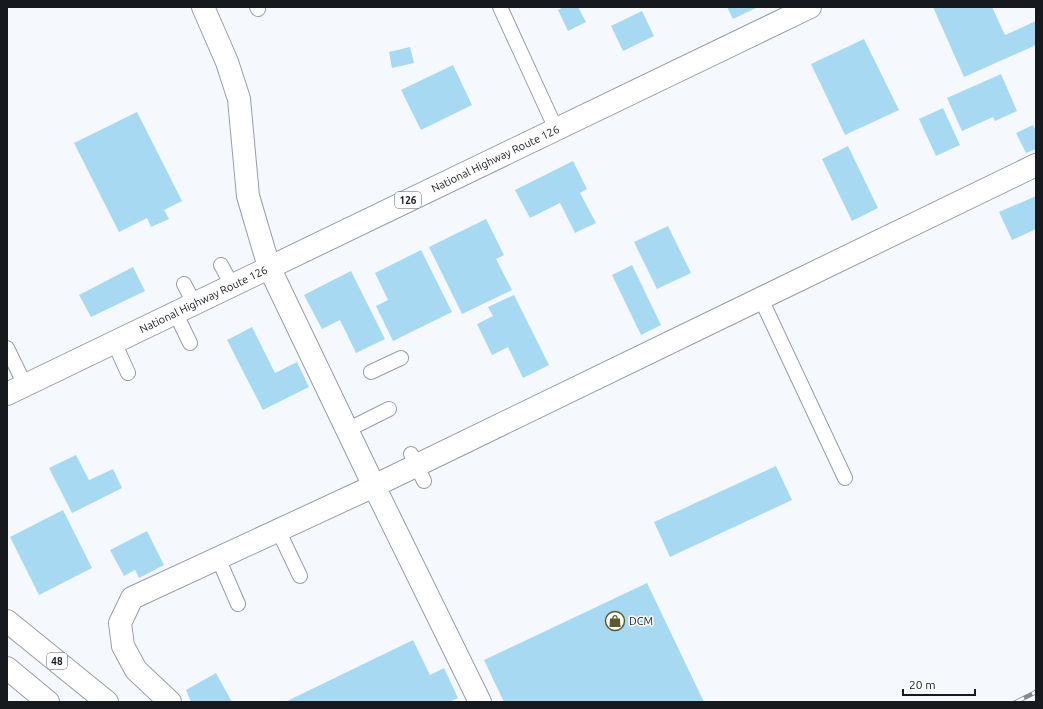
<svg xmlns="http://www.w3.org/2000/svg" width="1043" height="709" viewBox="0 0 1043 709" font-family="Ubuntu,sans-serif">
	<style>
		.building { fill: #a7d9f3 }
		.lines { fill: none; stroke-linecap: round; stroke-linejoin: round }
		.service-casing { stroke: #969daa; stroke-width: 16 }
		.minor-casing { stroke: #969daa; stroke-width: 24 }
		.primary-casing { stroke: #969daa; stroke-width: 24 }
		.trunk-casing { stroke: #969daa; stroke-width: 24 }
		.service { stroke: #fff; stroke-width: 14 }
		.minor { stroke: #fff; stroke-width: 22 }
		.primary { stroke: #fff; stroke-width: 22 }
		.trunk { stroke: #fff; stroke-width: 22 }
		.rail-casing { stroke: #85888d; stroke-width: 4.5 }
		.rail { stroke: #fff; stroke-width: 3; stroke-dasharray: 9; stroke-linecap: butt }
		.labels { text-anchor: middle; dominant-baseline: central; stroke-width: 3; stroke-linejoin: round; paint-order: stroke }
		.shield { fill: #fff; stroke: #5c5e62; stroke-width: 1 }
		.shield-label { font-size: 10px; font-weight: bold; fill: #16191e }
		.street-label { font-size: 11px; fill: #16191e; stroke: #fff }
		.poi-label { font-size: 11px; fill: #16191e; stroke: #fff; text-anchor: start }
	</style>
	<rect width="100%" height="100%" fill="#f5f9fe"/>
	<!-- building -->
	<path class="building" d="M 563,7 L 578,7 L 586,22 L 568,31 L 558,10 Z
		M 727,7 L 758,7 L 733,19 Z
		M 933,7 L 992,7 L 1005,35 L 1036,21 L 1036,45 L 964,77 Z
		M 642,11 L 654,36 L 623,51 L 611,26 Z
		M 864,39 L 899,110 L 845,135 L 811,64 Z
		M 410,47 L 414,63 L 392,68 L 389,52 Z
		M 453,65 L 472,105 L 421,130 L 401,90 Z
		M 1001,74 L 1017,111 L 995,121 L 993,117 L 962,131 L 947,98 Z
		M 943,108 L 960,145 L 936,156 L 919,119 Z
		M 137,112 L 182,201 L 164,210 L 169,219 L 151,227 L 147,218 L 119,232 L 74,143 Z
		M 1033,125 L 1036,131 L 1036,149 L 1026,153 L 1016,133 Z
		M 848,146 L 878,208 L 852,221 L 822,159 Z
		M 573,161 L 587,189 L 580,193 L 596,223 L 575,233 L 560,203 L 530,218 L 515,190 Z
		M 1036,196 L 1036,229 L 1012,240 L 999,212 Z
		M 486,219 L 504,255 L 496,259 L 512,290 L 462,314 L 429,247 Z
		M 668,226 L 691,273 L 657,289 L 634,242 Z
		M 421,250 L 452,312 L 393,341 L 376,306 L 388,300 L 375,273 Z
		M 632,265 L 661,325 L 641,335 L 612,275 Z
		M 133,267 L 145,291 L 91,317 L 79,295 Z
		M 351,271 L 385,339 L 356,353 L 340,320 L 322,329 L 304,295 Z
		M 514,295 L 549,365 L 523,378 L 508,347 L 492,355 L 477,324 L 493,316 L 488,307 Z
		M 252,327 L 275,373 L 297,362 L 309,387 L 263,410 L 227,340 Z
		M 76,455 L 89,480 L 113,469 L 122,488 L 72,513 L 49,468 Z
		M 776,466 L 792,500 L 670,557 L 654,522 Z
		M 63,510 L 92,568 L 39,595 L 10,537 Z
		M 147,531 L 164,565 L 139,578 L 135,570 L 124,576 L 110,550 Z
		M 647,583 L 704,702 L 504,702 L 484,660 Z
		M 413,640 L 430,675 L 444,668 L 458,698 L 449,702 L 285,702 Z
		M 216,673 L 232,702 L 191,702 L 186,690 Z"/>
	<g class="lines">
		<!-- service casing -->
		<g class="service-casing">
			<path id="service" d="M 257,7 L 258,9
				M 500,7 L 556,129
				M 221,265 L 232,285
				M 184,284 L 194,303
				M 761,299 L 845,478
				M 175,312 L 190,343
				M 114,342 L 128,373
				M 7,348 L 25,385
				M 371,372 L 401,358
				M 347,430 L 389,409
				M 411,454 L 424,481
				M 278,530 L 300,576
				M 218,558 L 238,604"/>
		</g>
		<!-- minor casing -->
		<g class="minor-casing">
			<path id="minor" d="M 203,7 L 227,62 L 239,99 L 248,196 L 269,267 L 374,486 L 480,702
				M 7,668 L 48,702
				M 170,702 L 136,670 L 123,646 L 120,623 L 132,598 L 374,486 L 1036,165"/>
		</g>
		<!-- primary casing -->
		<g class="primary-casing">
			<path id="primary" d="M 7,621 L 107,702"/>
		</g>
		<!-- trunk casing -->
		<g class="trunk-casing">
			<g id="trunk">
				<path id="s1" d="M 7,394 L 810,7"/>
			</g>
		</g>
		<!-- service -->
		<use href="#service" class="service"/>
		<!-- minor -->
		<use href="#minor" class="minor"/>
		<!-- primary -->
		<use href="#primary" class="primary"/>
		<!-- trunk -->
		<use href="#trunk" class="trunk"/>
		<!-- rail casing -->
		<g class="rail-casing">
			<path id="rail" d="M 1016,702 L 1036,692"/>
		</g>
		<!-- rail -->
		<use href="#rail" class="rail"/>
	</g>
	<!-- icons -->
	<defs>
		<g id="shop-ring" transform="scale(1)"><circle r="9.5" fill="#fff" stroke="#5b5c29" stroke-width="1.5"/><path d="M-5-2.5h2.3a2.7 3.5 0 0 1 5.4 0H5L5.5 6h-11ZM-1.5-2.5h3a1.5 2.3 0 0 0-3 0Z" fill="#5b5c29"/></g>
	</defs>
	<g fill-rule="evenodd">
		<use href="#shop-ring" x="615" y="621"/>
	</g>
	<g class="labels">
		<!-- shield labels -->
		<g class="shield">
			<rect x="395" y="192" width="26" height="16" rx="3"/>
			<rect x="47" y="653" width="20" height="16" rx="3"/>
		</g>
		<g class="shield-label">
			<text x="408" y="200">126</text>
			<text x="57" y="661">48</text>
		</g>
		<!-- street labels -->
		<g class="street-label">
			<text stroke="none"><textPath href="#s1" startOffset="542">National Highway Route 126</textPath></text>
			<text stroke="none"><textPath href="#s1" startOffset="218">National Highway Route 126</textPath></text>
		</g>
		<!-- poi labels -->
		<g class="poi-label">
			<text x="629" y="621">DCM</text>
		</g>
	</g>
	<!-- border -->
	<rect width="1043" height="709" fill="none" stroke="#16191e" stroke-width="16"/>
	<!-- scale -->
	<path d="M903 689v6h72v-6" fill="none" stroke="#16191e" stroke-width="2"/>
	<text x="909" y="689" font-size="12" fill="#16191e" stroke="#ffffff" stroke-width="3" paint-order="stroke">20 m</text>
</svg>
